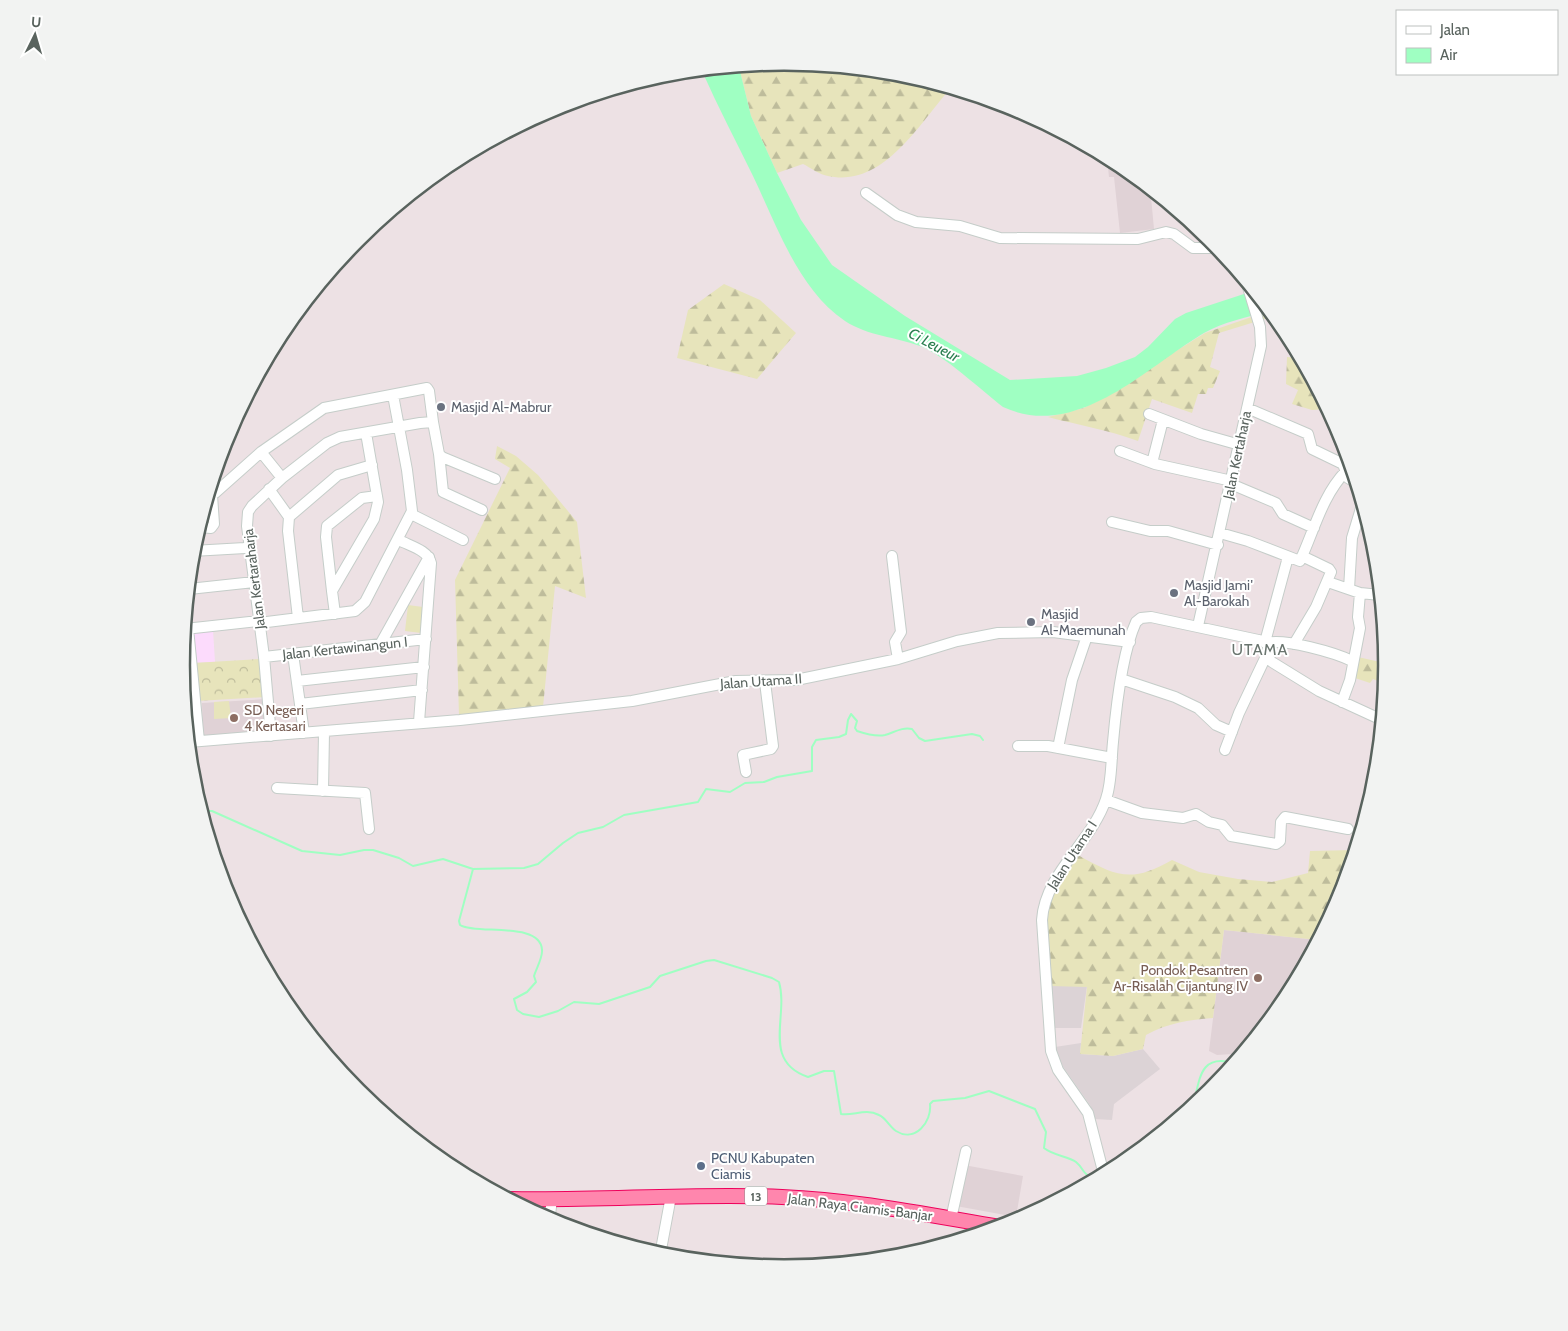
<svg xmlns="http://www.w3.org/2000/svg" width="1568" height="1331" viewBox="0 0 1568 1331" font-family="Cabin,sans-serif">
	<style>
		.industrial { fill: #dcd3d6 }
		.education { fill: #e0d2d6 }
		.medical { fill: #fcdbfc }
		.forest { fill: url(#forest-firs) }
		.park { fill: url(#park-crowns) }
		.pitch { fill: #e7e4bb }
		.water { fill: #9fffc2 }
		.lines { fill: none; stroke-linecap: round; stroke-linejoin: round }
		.stream { stroke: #9fffc2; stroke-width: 2 }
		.minor-casing { stroke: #c5cdc9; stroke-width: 12 }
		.highway-casing { stroke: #ee005b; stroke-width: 16 }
		.minor { stroke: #fff; stroke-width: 10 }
		.highway { stroke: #ff86ad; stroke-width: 14 }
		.worship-dot { fill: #6b7280; stroke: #fff; stroke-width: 2 }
		.education-dot { fill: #8d6e63; stroke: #fff; stroke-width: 2 }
		.service-dot { fill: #5c6f8a; stroke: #fff; stroke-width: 2 }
		.labels { text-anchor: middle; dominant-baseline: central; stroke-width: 4; stroke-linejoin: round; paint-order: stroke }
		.shield { fill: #fff; stroke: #8b928e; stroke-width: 1 }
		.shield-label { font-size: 12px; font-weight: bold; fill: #59635e }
		.worship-label { font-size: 14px; fill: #5b616d; stroke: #fff; text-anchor: start }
		.street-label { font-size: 14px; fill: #59635e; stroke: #fff }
		.education-label { font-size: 14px; fill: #785e54; stroke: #fff; text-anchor: start }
		.service-label { font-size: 14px; fill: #4e5e75; stroke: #fff; text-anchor: start }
		.water-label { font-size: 15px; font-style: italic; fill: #2b7f50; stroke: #fff }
		.quarter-label { font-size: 16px; letter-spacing: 1px; fill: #6a756f; stroke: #fff }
		.rim { fill: none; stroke: #59635e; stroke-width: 2.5 }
	</style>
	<defs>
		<pattern id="forest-firs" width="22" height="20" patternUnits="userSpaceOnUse" patternTransform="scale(1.25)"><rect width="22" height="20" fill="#e7e4bb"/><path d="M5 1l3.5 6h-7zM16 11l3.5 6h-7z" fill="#bebc9b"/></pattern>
		<pattern id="park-crowns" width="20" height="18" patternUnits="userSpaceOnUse" patternTransform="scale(1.25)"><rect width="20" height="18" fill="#e7e4bb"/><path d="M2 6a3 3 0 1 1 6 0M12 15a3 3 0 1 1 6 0" fill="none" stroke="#bebc9b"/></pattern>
	</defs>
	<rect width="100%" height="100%" fill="#ede1e4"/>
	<!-- industrial -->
	<path class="industrial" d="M 1050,986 L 1087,986 L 1081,1028 L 1051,1028 Z
		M 1081,1043 L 1080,1054 L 1113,1056 L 1143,1049 L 1160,1069 L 1114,1104 L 1112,1120 L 1095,1119 L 1090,1105 L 1062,1065 L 1055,1047 Z"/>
	<!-- education -->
	<path class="education" d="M 1107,158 L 1119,164 L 1158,196 L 1151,197 L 1154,229 L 1120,233 L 1114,177 L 1109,177 Z
		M 267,699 L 266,732 L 203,737 L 202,703 Z
		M 1224,930 L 1318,940 L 1285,1001 L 1239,1057 L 1233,1054 L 1217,1055 L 1209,1051 Z
		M 964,1165 L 1023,1176 L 1016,1217 L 956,1206 Z"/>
	<!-- medical -->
	<path class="medical" d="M 213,630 L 215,662 L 193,663 L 190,632 Z"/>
	<!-- forest -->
	<path class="forest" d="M 784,63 L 902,74 L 950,89 C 919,124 883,188 828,176 C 820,175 811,168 803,164 L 777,173 L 751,116 L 739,67 Z
		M 724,284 L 760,300 L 796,333 L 757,379 L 677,358 L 688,310 Z
		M 1269,311 L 1288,335 L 1276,334 L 1271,317 L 1219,333 L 1210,367 L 1220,371 L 1213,388 L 1208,388 L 1206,394 L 1198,394 L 1192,413 L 1152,399 L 1138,441 C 1109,430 1078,425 1048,417 L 1084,408 L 1205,333 Z
		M 1287,357 L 1300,358 L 1327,409 L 1312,410 L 1292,404 L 1298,390 L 1286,384 Z
		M 497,446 L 516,456 L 538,475 L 577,522 L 586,598 L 555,586 L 543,707 L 459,716 L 455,580 L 510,468 L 495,459 Z
		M 1385,646 L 1387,666 L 1385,684 L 1373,679 L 1370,683 L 1352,677 L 1358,657 L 1380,662 Z
		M 1355,850 L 1341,897 L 1318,940 L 1224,930 L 1213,1018 C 1189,1020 1167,1023 1146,1035 L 1143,1049 L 1113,1056 L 1080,1054 L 1087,987 L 1050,986 L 1047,911 L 1054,890 L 1078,855 C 1117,877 1132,883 1172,860 L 1199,872 L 1238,879 L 1272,882 L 1308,873 L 1310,851 Z"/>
	<!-- park -->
	<path class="park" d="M 260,659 L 265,697 L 198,701 L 193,663 Z"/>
	<!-- pitch -->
	<path class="pitch" d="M 408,605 L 423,607 L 421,633 L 405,631 Z
		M 229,701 L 231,718 L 214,719 L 214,702 Z"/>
	<!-- water -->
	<path class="water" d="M 739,67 L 751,116 L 777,173 L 801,220 L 832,265 L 905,316 L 1010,380 L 1077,376 L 1106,368 L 1135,357 L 1148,347 L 1175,319 L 1186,313 L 1253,291 L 1269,311 C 1248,317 1223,322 1204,333 C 1145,368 1077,441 1003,407 C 982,391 943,354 920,346 C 896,337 868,336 845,321 C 798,289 777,226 753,176 C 736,141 718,107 702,71 Z"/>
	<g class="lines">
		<!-- stream -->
		<path class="stream" d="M 201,811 L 212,811 L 302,851 L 340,855 L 364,850 L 373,850 L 399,858 L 413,866 L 443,859 L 473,869 L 524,868 L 538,864 L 563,843 L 578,833 L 603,827 L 624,815 L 698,802 L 706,789 L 730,792 L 745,783 L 764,782 L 777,777 L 812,771 L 812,747 L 816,740 L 839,737 L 846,734 L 848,720 L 851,714 L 857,721 L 855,728 L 857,731 C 866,734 876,737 885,735 C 895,732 902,727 912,729 L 919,738 L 925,741 L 972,734 L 980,736 L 983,740
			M 473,869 L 459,921 L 460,925 C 476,935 541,921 542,950 C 543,957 536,969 534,976 L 536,982 L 527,992 L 514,999 L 517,1010 L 523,1014 L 539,1017 L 558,1011 L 574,1002 L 599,1004 L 650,987 L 660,976 L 706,961 L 714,960 L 772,978 L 779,982 C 789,1016 761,1061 808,1077 L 824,1071 L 834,1071 L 841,1114 C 854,1116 865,1108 879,1115 C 886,1118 889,1126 896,1131 C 915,1143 932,1122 930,1104 L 933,1101 L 965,1098 L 989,1091 L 1035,1109 L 1046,1132 L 1044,1148 C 1054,1156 1068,1156 1076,1162 C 1086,1170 1082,1180 1101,1174
			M 1193,1106 C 1200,1080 1199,1053 1234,1063
			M 1122,1164 C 1136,1142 1146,1138 1168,1127"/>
		<!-- minor casing -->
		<g class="minor-casing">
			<path id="minor" d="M 1036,120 L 1061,133
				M 866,193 L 897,215 L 916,222 L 960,226 L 1000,238 L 1138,239 L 1166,232 L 1174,234 L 1193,248 L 1218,248
				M 1247,408 L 1308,434 L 1312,449 L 1343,464 L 1348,478 L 1356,483
				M 1149,414 L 1201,434 L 1240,445
				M 1120,451 L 1155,464 L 1232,481
				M 261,452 L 282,478
				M 439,454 L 443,492 L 482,510
				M 1152,463 L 1163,420
				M 1231,484 L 1276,503 L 1283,514 L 1314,528
				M 269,489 L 289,517
				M 209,495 L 215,493 L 261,452 L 324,408 L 427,388 L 429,391 L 433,422
				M 411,514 L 463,540
				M 1112,522 L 1150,531 L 1168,531 L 1218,545
				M 199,527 L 211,528 L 214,524 L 212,495
				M 1220,533 L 1248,541 L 1300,561 C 1314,531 1322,496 1346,471
				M 399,540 C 410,546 428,550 431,563 L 419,722
				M 192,551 L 245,548 L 250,546
				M 892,556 L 901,632 L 895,642 L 898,659
				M 1328,582 L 1360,593 L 1380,595
				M 189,589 L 254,582
				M 1349,589 L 1352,538 L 1362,505
				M 332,591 L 326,537 L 327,526 L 362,498 L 377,496
				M 335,614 L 332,591 L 374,519 L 378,502 L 366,433
				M 298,618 L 288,531 L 289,517 L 338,475 L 372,465
				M 259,623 L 355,611 L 365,602 L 412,511 L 407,470 L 393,395
				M 1198,626 L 1261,346 L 1260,327 L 1247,284
				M 188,628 L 199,741
				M 185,629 L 259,621
				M 1265,642 L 1288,557
				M 381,643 L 429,557
				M 1267,643 C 1284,638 1336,653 1352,661
				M 1294,644 L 1316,607 L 1331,572 L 1329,569 L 1302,556
				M 293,654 L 304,733
				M 264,657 L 426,639
				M 1121,679 L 1175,697 L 1198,708 L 1216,725 L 1232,732
				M 297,681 L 424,667
				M 1342,702 L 1350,680 L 1360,628 L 1358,617 L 1360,593
				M 300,704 L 422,690
				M 271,736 L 264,657 L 247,526 L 248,512 L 252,506 L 282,478 L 327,443 L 340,437 L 420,423 L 433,422 L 439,454 L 442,457 L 495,479
				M 189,742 L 460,720 L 632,701 L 736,681 L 796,680 L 898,659 L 957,641 L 998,633 L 1053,632 L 1130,642
				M 1018,746 L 1048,746 L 1112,758
				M 1058,748 L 1072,680 L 1087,636
				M 1225,750 L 1239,713 L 1268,652
				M 746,772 L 743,755 L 771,749 L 773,746 L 765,682
				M 277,788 L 365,793 L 369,829
				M 323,791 L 324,732
				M 1106,800 L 1142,813 L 1183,818 L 1196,814 L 1209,822 L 1222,825 L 1231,836 L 1276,844 L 1280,841 L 1281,822 L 1285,817 L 1348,829
				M 1104,1175 L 1088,1113 L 1058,1070 L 1051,1051 L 1042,920 C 1045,873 1092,842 1106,799 C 1112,782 1111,761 1113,742 C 1116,708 1122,653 1136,622 L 1141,618 L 1151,617 L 1263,641 L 1268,645 L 1268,658 L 1272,662 L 1319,691 L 1382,720
				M 951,1219 L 966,1151
				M 549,1221 L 552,1200
				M 660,1255 L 671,1196"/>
		</g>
		<!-- highway casing -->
		<g class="highway-casing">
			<path id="highway" d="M 509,1199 C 600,1201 691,1193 782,1197 C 855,1200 928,1215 1000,1227"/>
		</g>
		<!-- minor -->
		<use href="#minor" class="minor"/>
		<!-- highway -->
		<use href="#highway" class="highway"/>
	</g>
	<!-- markers -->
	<g class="worship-dot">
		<circle cx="441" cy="407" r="5"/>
		<circle cx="1174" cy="593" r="5"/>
		<circle cx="1031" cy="622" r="5"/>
	</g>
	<g class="education-dot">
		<circle cx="234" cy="718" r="5"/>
		<circle cx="1258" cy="978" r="5"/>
	</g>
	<circle class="service-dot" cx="701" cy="1166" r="5"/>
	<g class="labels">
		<!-- shield labels -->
		<rect class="shield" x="745" y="1186.5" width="22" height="19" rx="4"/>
		<g class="shield-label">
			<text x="756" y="1196">13</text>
		</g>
		<!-- worship labels -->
		<g class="worship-label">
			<text x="451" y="407">Masjid Al-Mabrur</text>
			<text x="1184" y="585">Masjid Jami'<tspan x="1184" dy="16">Al-Barokah</tspan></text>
			<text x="1041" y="614">Masjid<tspan x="1041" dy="16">Al-Maemunah</tspan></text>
		</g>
		<!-- street labels -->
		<g class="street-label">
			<text transform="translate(1237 455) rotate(-78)">Jalan Kertaharja</text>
			<text transform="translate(254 579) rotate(-97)">Jalan Kertaraharja</text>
			<text transform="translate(345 648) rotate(-6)">Jalan Kertawinangun I</text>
			<text transform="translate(761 681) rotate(-4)">Jalan Utama II</text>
			<text transform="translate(1072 855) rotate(-57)">Jalan Utama I</text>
			<text transform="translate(860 1207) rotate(7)">Jalan Raya Ciamis-Banjar</text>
		</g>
		<!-- education labels -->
		<g class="education-label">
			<text x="244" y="710">SD Negeri<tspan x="244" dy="16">4 Kertasari</tspan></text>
			<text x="1248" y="970" text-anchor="end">Pondok Pesantren<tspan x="1248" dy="16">Ar-Risalah Cijantung IV</tspan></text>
		</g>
		<!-- service labels -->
		<g class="service-label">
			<text x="711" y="1158">PCNU Kabupaten<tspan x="711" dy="16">Ciamis</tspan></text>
		</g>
		<!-- water labels -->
		<g class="water-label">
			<text transform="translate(934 345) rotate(28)">Ci Leueur</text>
		</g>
		<!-- quarter labels -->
		<g class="quarter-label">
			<text x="1260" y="649">UTAMA</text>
		</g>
	</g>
	<!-- crop -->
	<path d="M0 0H1568V1331H0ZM190 665a594 594 0 1 1 1188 0a594 594 0 1 1-1188 0Z" fill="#f2f3f2" fill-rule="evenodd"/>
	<path class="rim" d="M190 665a594 594 0 1 1 1188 0a594 594 0 1 1-1188 0Z"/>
	<!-- legend -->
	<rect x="1396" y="10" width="162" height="65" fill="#ffffff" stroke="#bdc1bf"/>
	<rect x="1406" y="26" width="25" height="8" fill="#ffffff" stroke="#bdc1bf"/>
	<text x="1440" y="35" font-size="15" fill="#59635e">Jalan</text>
	<rect x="1406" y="48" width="25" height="15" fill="#9fffc2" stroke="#bdc1bf"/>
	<text x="1440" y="60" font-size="15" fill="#59635e">Air</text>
	<!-- north arrow -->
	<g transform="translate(35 35) rotate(5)" stroke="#ffffff" stroke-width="4" paint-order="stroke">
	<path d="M0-4L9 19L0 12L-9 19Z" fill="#59635e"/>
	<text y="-8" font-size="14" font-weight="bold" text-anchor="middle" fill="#59635e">U</text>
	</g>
</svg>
